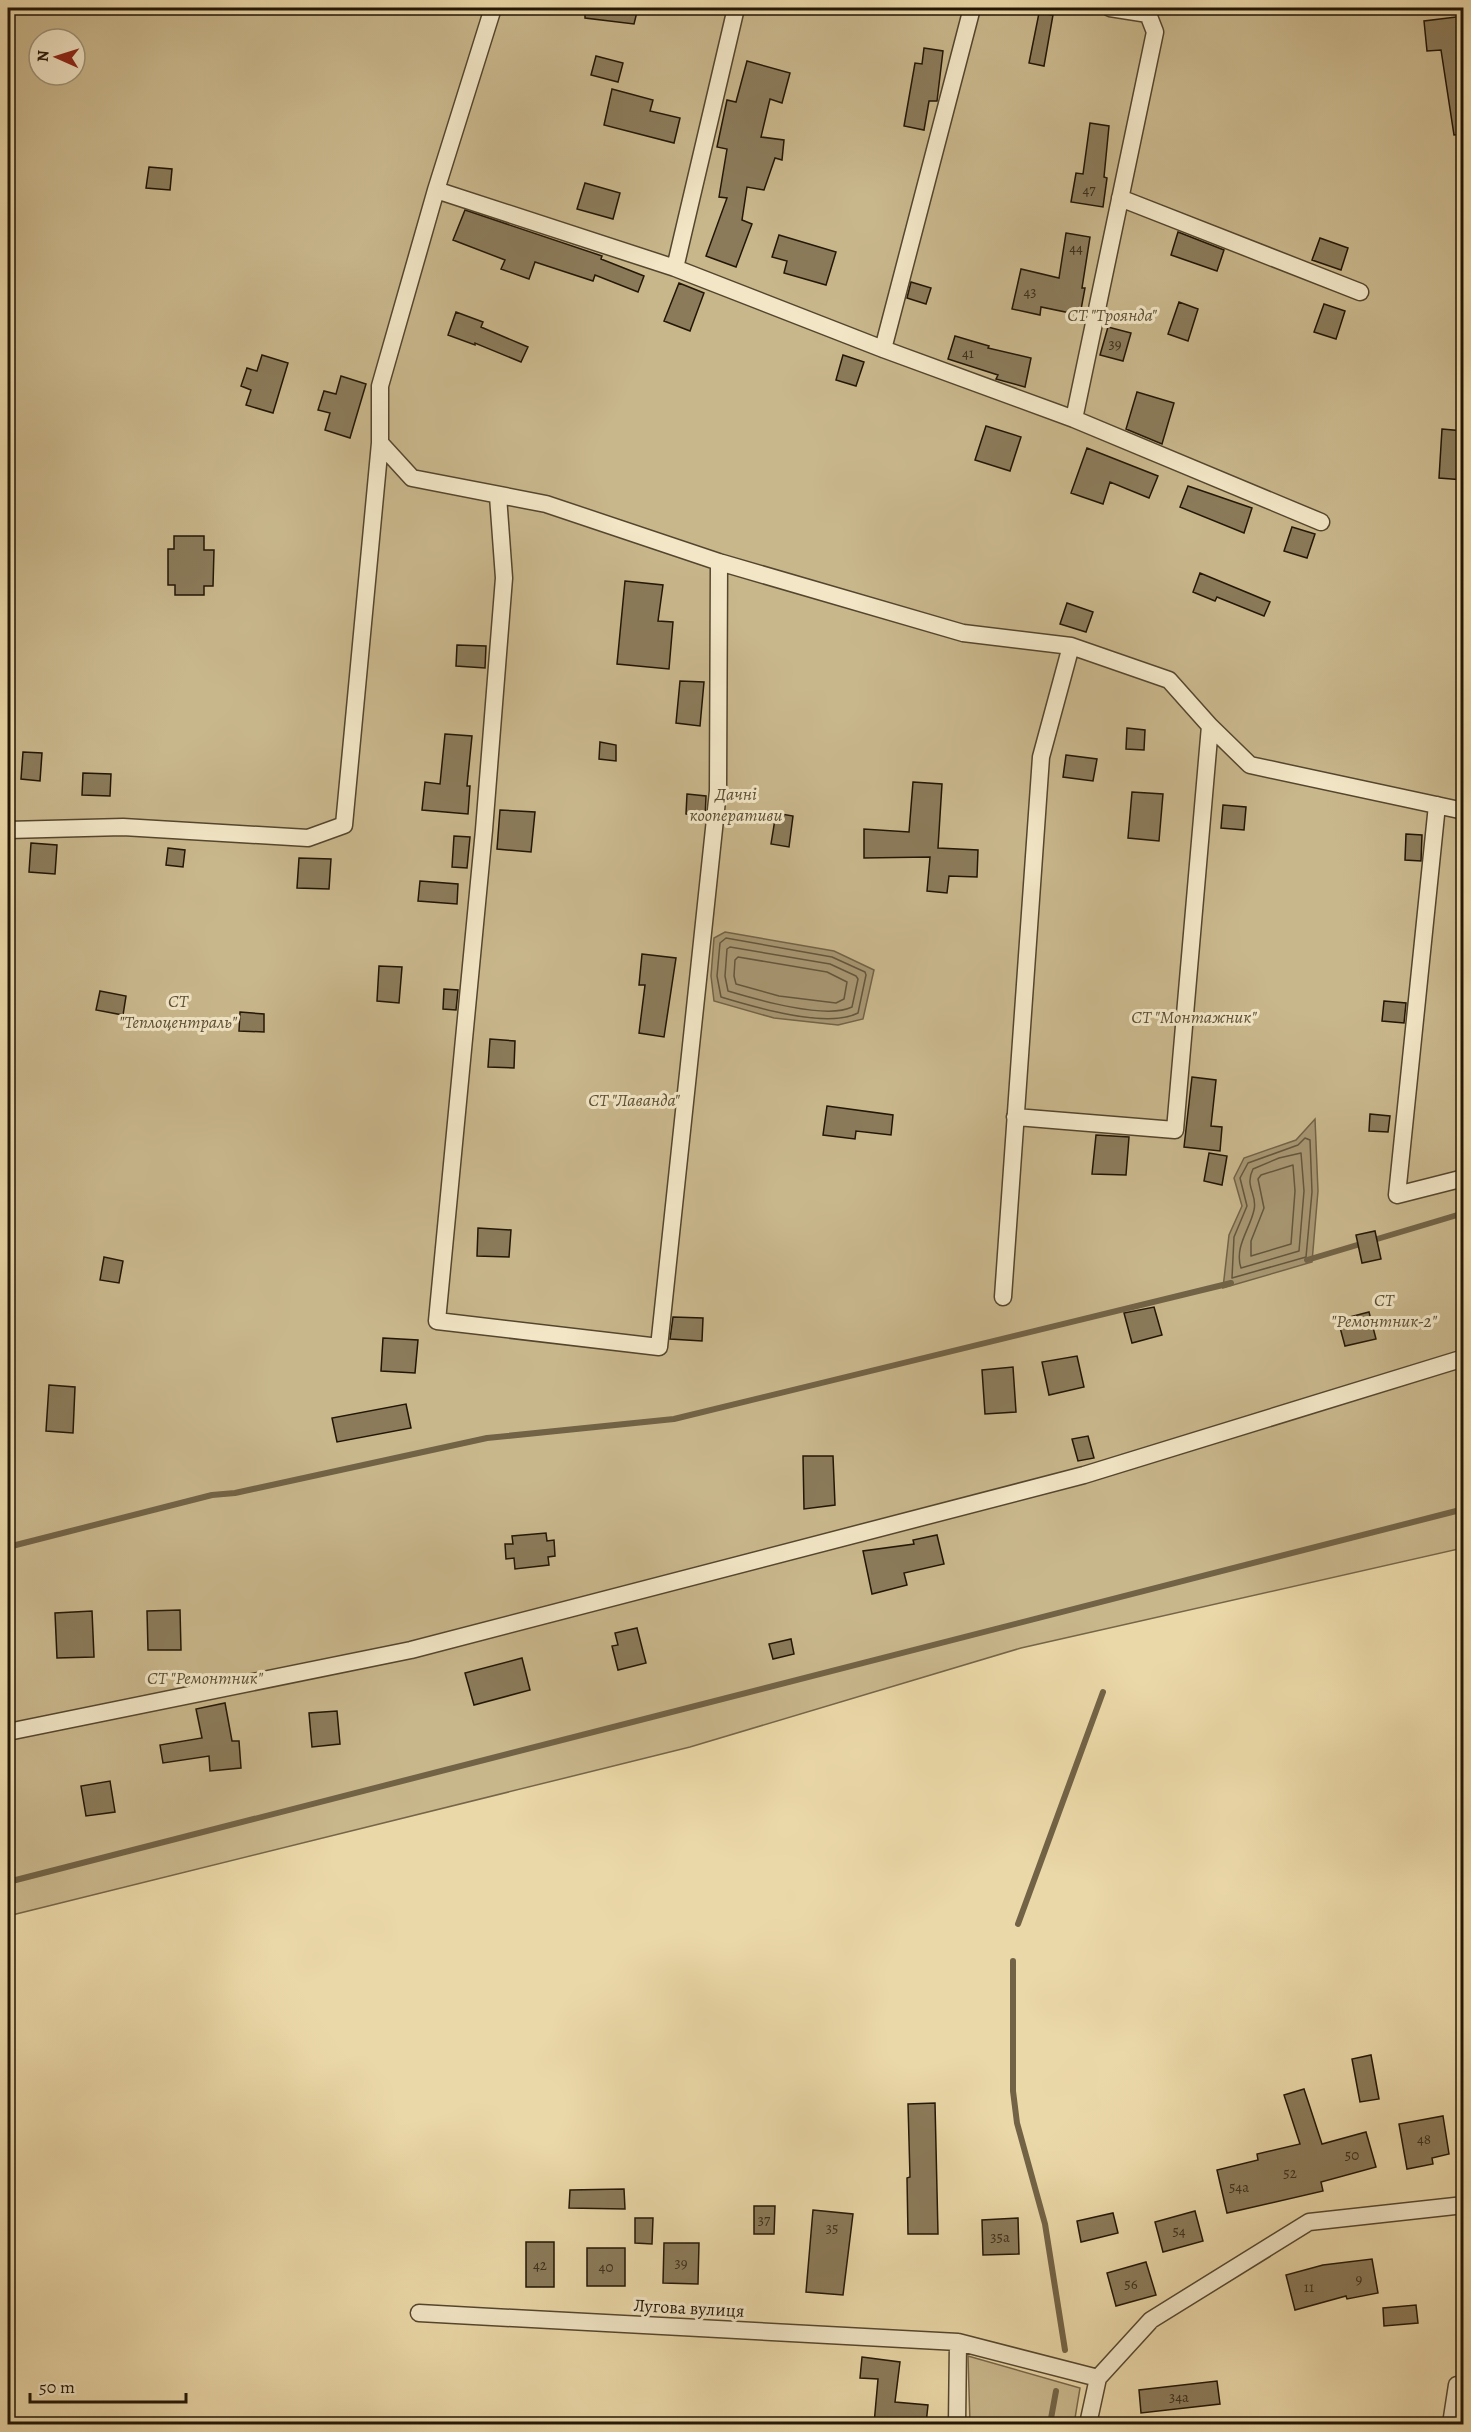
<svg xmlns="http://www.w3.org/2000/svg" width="1471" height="2432" viewBox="0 0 1471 2432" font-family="Alegreya,serif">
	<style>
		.green { fill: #c9b78c; stroke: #766649; stroke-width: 1.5; fill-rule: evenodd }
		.water { fill: #a79671; stroke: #726346; stroke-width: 1.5 }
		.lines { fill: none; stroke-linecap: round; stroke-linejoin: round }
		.shore { stroke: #64563c; stroke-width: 1.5 }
		.stream { stroke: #726346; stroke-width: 6 }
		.building { fill: #8b7b5a; stroke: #221606; stroke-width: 1.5 }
		.street-casing { stroke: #54462e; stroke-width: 19 }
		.street { stroke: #f2e6c6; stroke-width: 16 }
		.labels { text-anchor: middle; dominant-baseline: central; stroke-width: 6; stroke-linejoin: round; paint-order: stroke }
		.number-label { font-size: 15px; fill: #3c2f1b }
		.park-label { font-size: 18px; font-style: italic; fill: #5c4e35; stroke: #f2e6c6 }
		.street-label { font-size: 18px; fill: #221606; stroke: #f2e6c6 }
	</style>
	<rect width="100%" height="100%" fill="#ebd8a8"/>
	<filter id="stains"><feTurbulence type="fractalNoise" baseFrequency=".00333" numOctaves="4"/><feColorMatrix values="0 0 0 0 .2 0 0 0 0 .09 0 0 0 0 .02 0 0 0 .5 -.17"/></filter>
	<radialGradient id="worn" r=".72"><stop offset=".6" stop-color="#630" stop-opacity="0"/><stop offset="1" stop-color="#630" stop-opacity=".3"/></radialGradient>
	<!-- green -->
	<path class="green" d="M 8,8 L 1463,8 L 1463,1548 L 1021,1648 L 690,1747 L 8,1916 ZM 39,39 L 75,39 L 75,75 L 39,75 Z
		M 968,2356 L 1080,2388 L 1074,2424 L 970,2424 Z"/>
	<!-- water -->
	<path class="water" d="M 725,932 L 834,951 L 874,970 L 863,1019 L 838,1025 L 774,1018 L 714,1001 L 711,976 L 714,938 Z
		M 1315,1119 L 1318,1191 L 1312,1262 L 1223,1288 L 1229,1235 L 1242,1206 L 1234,1178 L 1244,1158 L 1296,1140 Z"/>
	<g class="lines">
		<!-- shore -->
		<path class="shore" d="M 726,938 L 832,957 L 865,972 L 866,975 L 858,1013 C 827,1029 754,1007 721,997 L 717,976 L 720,943 Z
			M 730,947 L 830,964 L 856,976 L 858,979 L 852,1007 C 826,1020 755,999 728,991 L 725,976 L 727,949 Z
			M 738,957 L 827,972 L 847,982 L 844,999 L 836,1003 L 779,996 L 736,984 L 734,976 L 735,960 Z
			M 1305,1138 L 1310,1140 L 1312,1192 L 1306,1257 L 1232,1278 L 1234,1237 L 1247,1206 L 1240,1178 L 1248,1163 L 1298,1145 Z
			M 1301,1153 L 1304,1191 L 1299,1251 L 1241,1268 C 1234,1247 1250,1229 1254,1210 C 1258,1194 1244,1187 1253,1169 L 1279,1158 Z
			M 1293,1165 L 1295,1191 L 1291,1244 L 1251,1256 L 1251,1241 L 1264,1208 L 1258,1179 L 1261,1175 Z"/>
		<!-- stream -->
		<path class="stream" d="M 1307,1260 L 1464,1213
			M 8,1547 L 212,1495 L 235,1493 L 487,1438 L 674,1419 L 1231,1283
			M 8,1882 L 1464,1509
			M 1018,1924 L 1103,1692
			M 1013,1961 L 1013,2091 L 1017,2123 L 1045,2224 L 1065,2350
			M 1050,2424 L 1056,2391"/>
	</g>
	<!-- building -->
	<path class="building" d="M 585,8 L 638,8 L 634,24 L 585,18 Z
		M 1039,13 L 1053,15 L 1044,66 L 1029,63 Z
		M 1464,16 L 1464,134 L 1454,135 L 1441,50 L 1427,51 L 1424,21 Z
		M 924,48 L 943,51 L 937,101 L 929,101 L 924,130 L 904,126 L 915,63 L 922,64 Z
		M 596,56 L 623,63 L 618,82 L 591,75 Z
		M 747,61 L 790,73 L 782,103 L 770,99 L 761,137 L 784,140 L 782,160 L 775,158 L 764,190 L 747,187 L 742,220 L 752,224 L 736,267 L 706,256 L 727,198 L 719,197 L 727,149 L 717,147 L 727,100 L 736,102 Z
		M 612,89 L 653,100 L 650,111 L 680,118 L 674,143 L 604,125 Z
		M 1090,123 L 1109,126 L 1104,177 L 1107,178 L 1103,207 L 1071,202 L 1076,173 L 1083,174 Z
		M 149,167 L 172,169 L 170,190 L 146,188 Z
		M 585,183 L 620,193 L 613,219 L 577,209 Z
		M 465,210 L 602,256 L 601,259 L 644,276 L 638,292 L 595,275 L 593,281 L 535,262 L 529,279 L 501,269 L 505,260 L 453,240 Z
		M 1178,232 L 1224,250 L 1217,271 L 1171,255 Z
		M 1066,233 L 1090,237 L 1082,288 L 1085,288 L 1080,315 L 1041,307 L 1040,315 L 1012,309 L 1021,269 L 1059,278 Z
		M 779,235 L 836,252 L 826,285 L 784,273 L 787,261 L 772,257 Z
		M 1320,238 L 1348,248 L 1341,270 L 1312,260 Z
		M 911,282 L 931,288 L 926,304 L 907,298 Z
		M 679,283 L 704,293 L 690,331 L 664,321 Z
		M 1179,302 L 1198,309 L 1188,341 L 1168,334 Z
		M 1324,304 L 1345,311 L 1336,339 L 1314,332 Z
		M 456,312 L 483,322 L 481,327 L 528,347 L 521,362 L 475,343 L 475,345 L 448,335 Z
		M 1108,327 L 1131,333 L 1123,361 L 1100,355 Z
		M 955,336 L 989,346 L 988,348 L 1031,358 L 1025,387 L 996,379 L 998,375 L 948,359 Z
		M 262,355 L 288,363 L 273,413 L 246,405 L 251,390 L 241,386 L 247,368 L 257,371 Z
		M 843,355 L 864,362 L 856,386 L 836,380 Z
		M 341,376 L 366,384 L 350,438 L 325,430 L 330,413 L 318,410 L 324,391 L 336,394 Z
		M 1137,392 L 1174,403 L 1162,444 L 1126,429 Z
		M 986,426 L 1021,437 L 1010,471 L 975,460 Z
		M 1442,429 L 1464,431 L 1464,480 L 1439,478 Z
		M 1087,448 L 1158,476 L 1149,498 L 1110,482 L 1103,504 L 1071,493 Z
		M 1188,486 L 1252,508 L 1244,533 L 1180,507 Z
		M 1292,527 L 1315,534 L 1307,558 L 1284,551 Z
		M 174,536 L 204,536 L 204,550 L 214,550 L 213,586 L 204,586 L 204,595 L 175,595 L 175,585 L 168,585 L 168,549 L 174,549 Z
		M 1200,573 L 1270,602 L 1264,616 L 1217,597 L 1215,601 L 1193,592 Z
		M 625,581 L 663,585 L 658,621 L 673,622 L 669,669 L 617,664 Z
		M 1067,603 L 1093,612 L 1086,632 L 1060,624 Z
		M 457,645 L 486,646 L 485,668 L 456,666 Z
		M 680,681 L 704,682 L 700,726 L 676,723 Z
		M 1127,728 L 1145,730 L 1144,750 L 1126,749 Z
		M 445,734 L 472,736 L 467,786 L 470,786 L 468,814 L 422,810 L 425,782 L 440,784 Z
		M 600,742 L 616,745 L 616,761 L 599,759 Z
		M 23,752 L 42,753 L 40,781 L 21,779 Z
		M 1066,755 L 1097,759 L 1093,781 L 1063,777 Z
		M 83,773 L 111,774 L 110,796 L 82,795 Z
		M 913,782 L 942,784 L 938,848 L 978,850 L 977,877 L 949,876 L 947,893 L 927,891 L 930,857 L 864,858 L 864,829 L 909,832 Z
		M 1132,792 L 1163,794 L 1159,841 L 1128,838 Z
		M 687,794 L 706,796 L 705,818 L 686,814 Z
		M 1223,805 L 1246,807 L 1244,830 L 1221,828 Z
		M 500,810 L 535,812 L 531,852 L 497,849 Z
		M 776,813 L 793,816 L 789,847 L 771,844 Z
		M 1406,834 L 1422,835 L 1421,861 L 1405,860 Z
		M 454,836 L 470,837 L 467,868 L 452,867 Z
		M 31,843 L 57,845 L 55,874 L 29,872 Z
		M 168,848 L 185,850 L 183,867 L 166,865 Z
		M 299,858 L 331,859 L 329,889 L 297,888 Z
		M 420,881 L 458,884 L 457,904 L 418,901 Z
		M 642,954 L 676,958 L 664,1037 L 639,1033 L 645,985 L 639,985 Z
		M 379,966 L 402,967 L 399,1003 L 377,1001 Z
		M 444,989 L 458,990 L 456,1010 L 443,1009 Z
		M 100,991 L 126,996 L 123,1015 L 96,1010 Z
		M 1384,1001 L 1406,1003 L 1404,1023 L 1382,1021 Z
		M 240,1012 L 264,1014 L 264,1032 L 239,1031 Z
		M 490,1039 L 515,1041 L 514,1068 L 488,1067 Z
		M 1192,1077 L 1216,1080 L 1211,1126 L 1222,1127 L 1220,1151 L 1184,1147 Z
		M 827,1106 L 893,1115 L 891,1135 L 856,1131 L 855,1139 L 823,1135 Z
		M 1370,1114 L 1390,1116 L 1388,1132 L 1369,1131 Z
		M 1096,1135 L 1129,1137 L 1126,1175 L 1092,1174 Z
		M 1209,1153 L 1227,1156 L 1222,1185 L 1204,1181 Z
		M 478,1228 L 511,1230 L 509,1257 L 477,1256 Z
		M 1375,1231 L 1381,1259 L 1362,1263 L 1356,1235 Z
		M 104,1257 L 123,1261 L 119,1283 L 100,1280 Z
		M 1154,1307 L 1162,1335 L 1132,1343 L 1124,1313 Z
		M 1369,1312 L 1376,1339 L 1345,1346 L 1338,1320 Z
		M 673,1317 L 703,1318 L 702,1341 L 670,1339 Z
		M 383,1338 L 418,1340 L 415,1373 L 381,1371 Z
		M 1077,1356 L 1084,1387 L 1049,1395 L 1042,1362 Z
		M 1013,1367 L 1016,1412 L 985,1414 L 982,1370 Z
		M 49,1385 L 75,1387 L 73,1433 L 46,1431 Z
		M 406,1404 L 411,1428 L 337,1442 L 332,1418 Z
		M 1088,1436 L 1094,1458 L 1078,1461 L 1072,1439 Z
		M 803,1456 L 833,1456 L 835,1505 L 804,1509 Z
		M 546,1533 L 547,1541 L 554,1540 L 555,1556 L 548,1557 L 549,1565 L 515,1569 L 514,1558 L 506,1559 L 505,1544 L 513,1544 L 512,1536 Z
		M 937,1535 L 944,1564 L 904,1573 L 907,1585 L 872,1594 L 863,1551 L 914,1544 L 913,1540 Z
		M 180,1610 L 181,1650 L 148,1650 L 147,1611 Z
		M 92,1611 L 94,1657 L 57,1658 L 55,1613 Z
		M 637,1628 L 646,1663 L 618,1670 L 612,1646 L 618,1645 L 615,1633 Z
		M 791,1639 L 794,1654 L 773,1659 L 769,1644 Z
		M 522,1658 L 530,1690 L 474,1705 L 465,1673 Z
		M 225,1703 L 232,1741 L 239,1741 L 241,1768 L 210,1771 L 209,1756 L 163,1763 L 160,1745 L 202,1738 L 196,1709 Z
		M 337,1711 L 340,1744 L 312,1747 L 309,1713 Z
		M 110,1781 L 115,1812 L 86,1816 L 81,1786 Z
		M 1371,2055 L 1379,2099 L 1360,2102 L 1352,2059 Z
		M 1304,2089 L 1322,2144 L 1366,2132 L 1376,2167 L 1321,2182 L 1323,2191 L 1227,2213 L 1217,2170 L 1258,2160 L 1257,2154 L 1300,2144 L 1284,2095 Z
		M 935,2103 L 938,2234 L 908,2234 L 907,2178 L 910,2177 L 908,2104 Z
		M 1443,2116 L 1449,2154 L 1432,2158 L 1433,2164 L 1407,2169 L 1399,2124 Z
		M 624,2189 L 625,2209 L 569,2208 L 570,2190 Z
		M 754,2206 L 775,2206 L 774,2234 L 754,2234 Z
		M 813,2210 L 853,2214 L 843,2295 L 806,2292 Z
		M 1195,2211 L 1203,2241 L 1163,2252 L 1155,2222 Z
		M 1113,2213 L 1118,2233 L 1081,2242 L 1077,2221 Z
		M 635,2218 L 653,2218 L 652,2244 L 635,2243 Z
		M 1018,2218 L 1019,2254 L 983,2255 L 982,2220 Z
		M 526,2242 L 554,2242 L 554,2287 L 526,2287 Z
		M 664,2243 L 699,2243 L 698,2284 L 663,2283 Z
		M 587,2248 L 625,2248 L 625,2286 L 587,2286 Z
		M 1372,2259 L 1378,2293 L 1347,2299 L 1346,2296 L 1295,2310 L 1286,2275 L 1323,2265 Z
		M 1146,2262 L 1156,2295 L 1116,2306 L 1107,2273 Z
		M 1416,2305 L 1418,2323 L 1384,2326 L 1383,2308 Z
		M 862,2357 L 900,2362 L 895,2402 L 928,2405 L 926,2424 L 874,2424 L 878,2379 L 860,2378 Z
		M 1217,2381 L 1220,2404 L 1141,2413 L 1139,2390 Z"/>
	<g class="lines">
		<!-- street casing -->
		<g class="street-casing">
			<path id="street" d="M 493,8 L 436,190 L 380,386 L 380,443 L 412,478 L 546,504 L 719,562 L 963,633 L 1071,646 L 1169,680 L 1210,726 L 1250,765 L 1464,811
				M 436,190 L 675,268 L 883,349 L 1074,419 L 1321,522
				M 1120,198 L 1360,292
				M 675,268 L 736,8
				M 883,349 L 972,8
				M 1074,419 L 1155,32 L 1148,14 L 1110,8
				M 498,496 L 504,578 L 484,830 L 437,1321 L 659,1347 L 718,791 L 719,562
				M 1437,805 L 1397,1195 L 1464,1178
				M 8,830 L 123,827 L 308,838 L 344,825 L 380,443
				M 1015,1117 L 1175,1130 L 1210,726
				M 1003,1297 L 1041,757 L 1071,646
				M 8,1732 L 411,1650 L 1084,1475 L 1464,1358
				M 419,2313 L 958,2342
				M 1098,2378 L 1151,2320 L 1309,2222 L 1464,2205
				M 957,2424 L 958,2342 L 1098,2378
				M 1088,2424 L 1098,2378
				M 1451,2424 L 1457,2385"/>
		</g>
		<!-- street -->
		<use href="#street" class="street"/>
	</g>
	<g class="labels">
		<!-- number labels -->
		<g class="number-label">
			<text x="1089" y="190">47</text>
			<text x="1076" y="248">44</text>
			<text x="1030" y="292">43</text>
			<text x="1115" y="344">39</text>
			<text x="968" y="353">41</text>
			<text x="1424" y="2139">48</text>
			<text x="1352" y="2155">50</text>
			<text x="1290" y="2173">52</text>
			<text x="1239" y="2187">54а</text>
			<text x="764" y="2220">37</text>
			<text x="832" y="2228">35</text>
			<text x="1179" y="2231">54</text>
			<text x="1000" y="2237">35а</text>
			<text x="681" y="2263">39</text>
			<text x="540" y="2265">42</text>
			<text x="606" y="2267">40</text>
			<text x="1359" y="2279">9</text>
			<text x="1131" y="2284">56</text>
			<text x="1309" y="2287">11</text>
			<text x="1179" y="2397">34а</text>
		</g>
		<!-- park labels -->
		<g class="park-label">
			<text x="1112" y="315">СТ "Троянда"</text>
			<text x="736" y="794">Дачні<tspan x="736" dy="21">кооперативи</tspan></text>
			<text x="178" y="1001">СТ<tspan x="178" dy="21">"Теплоцентраль"</tspan></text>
			<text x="1194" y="1017">СТ "Монтажник"</text>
			<text x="634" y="1100">СТ "Лаванда"</text>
			<text x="1384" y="1300">СТ<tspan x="1384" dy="21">"Ремонтник-2"</tspan></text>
			<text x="205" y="1678">СТ "Ремонтник"</text>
		</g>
		<!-- street labels -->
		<g class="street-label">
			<text transform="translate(689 2308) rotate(3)">Лугова вулиця</text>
		</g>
	</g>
	<!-- margin -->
	<rect width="1471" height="2432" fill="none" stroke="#ebd8a8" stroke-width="30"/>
	<rect x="9" y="9" width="1453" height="2414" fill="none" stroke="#221606" stroke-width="3"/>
	<rect x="15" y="15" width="1441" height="2402" fill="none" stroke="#221606" stroke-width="1.5"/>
	<!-- north arrow -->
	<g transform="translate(57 57) rotate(273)"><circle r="28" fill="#f2e6c6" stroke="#9f9379" stroke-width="1.5"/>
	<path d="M0-4.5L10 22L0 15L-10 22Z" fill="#8f2418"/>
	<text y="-9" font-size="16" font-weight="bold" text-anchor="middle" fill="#221606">N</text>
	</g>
	<!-- scale -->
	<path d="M30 2393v9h156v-9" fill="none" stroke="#221606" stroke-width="3"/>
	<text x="39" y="2393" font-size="18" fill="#221606" stroke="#f2e6c6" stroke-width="4.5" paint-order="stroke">50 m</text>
	<rect width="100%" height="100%" filter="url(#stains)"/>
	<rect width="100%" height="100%" fill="url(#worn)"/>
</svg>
